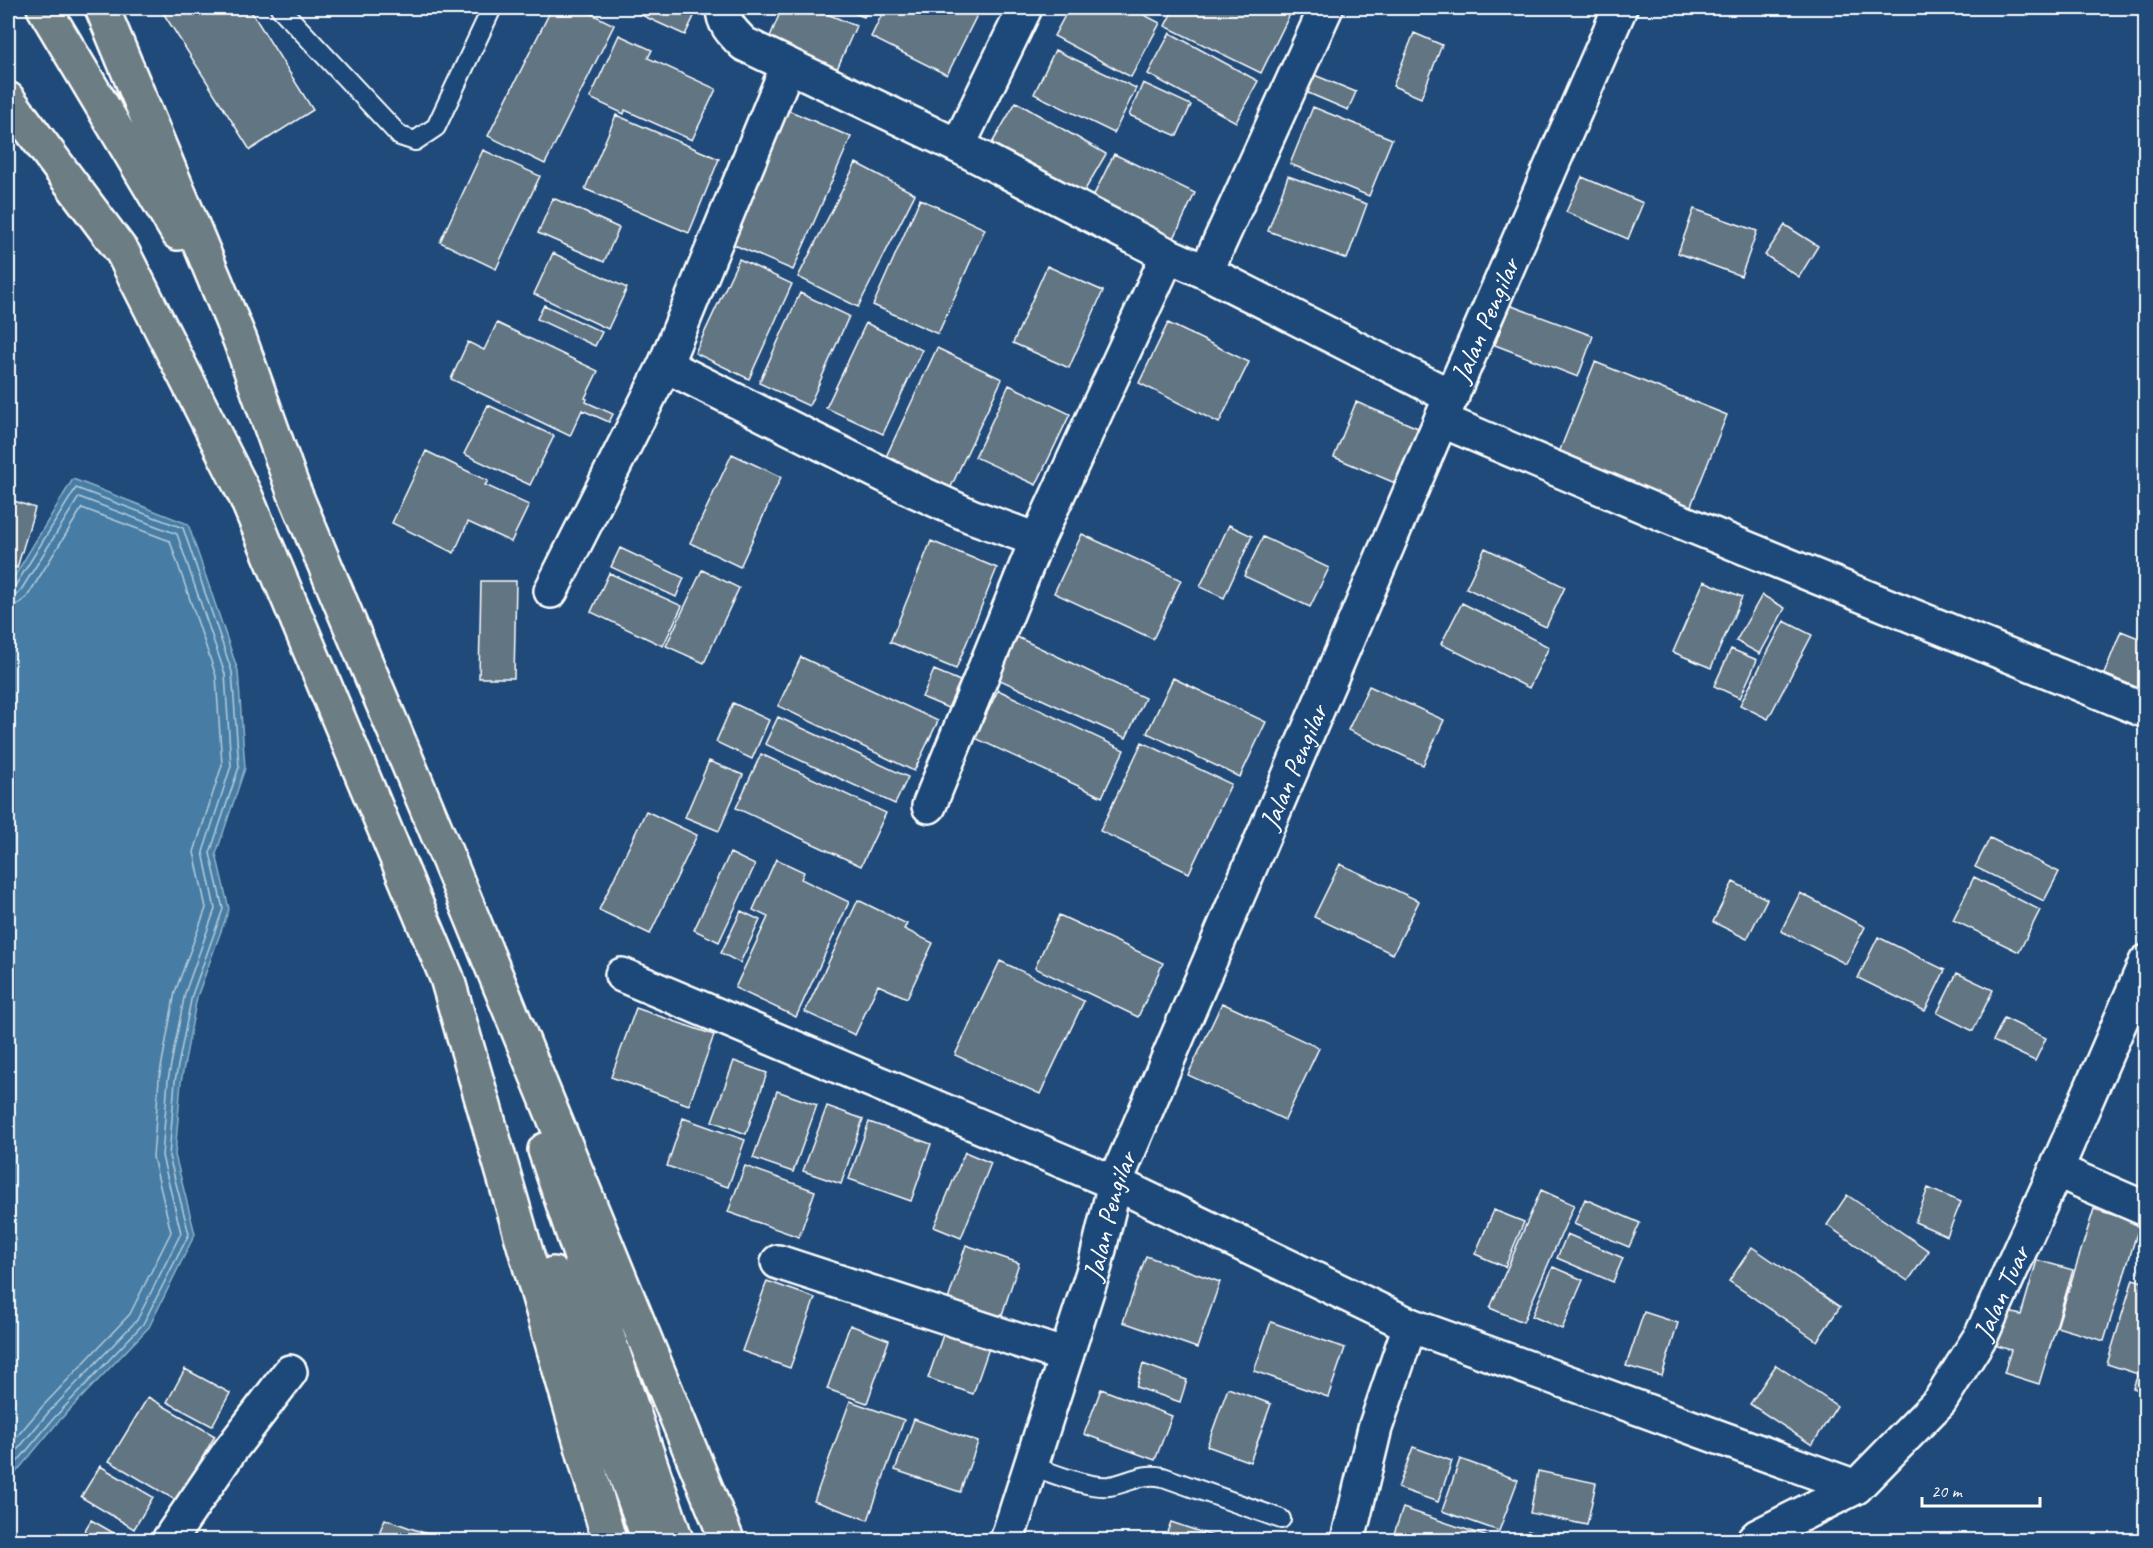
<svg xmlns="http://www.w3.org/2000/svg" width="2153" height="1548" viewBox="0 0 2153 1548" font-family="Caveat,sans-serif">
	<style>
		.water { fill: #477da4; stroke: #91b1c8; stroke-width: 1.5 }
		.lines { fill: none; stroke-linecap: round; stroke-linejoin: round }
		.shore { stroke: #b5cbdb; stroke-width: 1.5 }
		.building { fill: #627483; stroke: #fff; stroke-width: 1.5 }
		.service-casing { stroke: #fff; stroke-width: 22 }
		.minor-casing { stroke: #fff; stroke-width: 38 }
		.motorway-casing { stroke: #fff; stroke-width: 38 }
		.service { stroke: #1f4a7a; stroke-width: 18 }
		.minor { stroke: #1f4a7a; stroke-width: 33 }
		.motorway { stroke: #6d7d84; stroke-width: 33 }
		.labels { text-anchor: middle; dominant-baseline: central; stroke-width: 4.5; stroke-linejoin: round; paint-order: stroke }
		.street-label { font-size: 28px; fill: #fff; stroke: #1f4a7a }
	</style>
	<rect width="100%" height="100%" fill="#1f4a7a"/>
	<filter id="ink" filterUnits="userSpaceOnUse"><feTurbulence type="fractalNoise" baseFrequency=".0167" numOctaves="2"/><feDisplacementMap in="SourceGraphic" scale="12" xChannelSelector="R" yChannelSelector="G"/><feConvolveMatrix kernelMatrix="1 2 1 2 8 2 1 2 1" color-interpolation-filters="sRGB"/></filter>
	<g filter="url(#ink)">
		<!-- water -->
		<path class="water" d="M 73,479 L 188,524 L 238,671 L 245,768 L 216,854 L 229,909 L 197,997 L 181,1082 L 175,1155 L 195,1234 L 149,1327 L 58,1422 L 8,1482 L 8,587 Z"/>
		<g class="lines">
			<!-- shore -->
			<path class="shore" d="M 8,589 L 15,586 L 76,488 L 183,528 L 232,672 L 239,767 L 210,853 L 223,909 L 192,995 L 175,1081 L 169,1156 L 189,1234 L 143,1324 L 54,1418 L 8,1473
				M 8,596 L 16,595 L 21,590 L 79,497 L 177,534 L 225,674 L 231,766 L 203,852 L 215,909 L 185,993 L 168,1080 L 162,1156 L 181,1233 L 137,1320 L 48,1413 L 8,1461
				M 8,605 L 18,604 L 27,597 L 82,508 L 170,541 L 216,676 L 222,765 L 194,852 L 206,908 L 175,992 L 159,1079 L 153,1157 L 171,1232 L 130,1314 L 42,1407 L 8,1447"/>
		</g>
		<!-- building -->
		<path class="building" d="M 160,8 L 249,8 L 313,110 L 250,150 Z
			M 552,8 L 580,8 L 614,25 L 545,164 L 488,136 Z
			M 626,8 L 698,8 L 685,35 Z
			M 782,8 L 813,8 L 856,26 L 837,69 L 769,39 Z
			M 842,8 L 868,8 L 864,17 Z
			M 885,8 L 963,8 L 977,15 L 947,75 L 871,37 Z
			M 1069,8 L 1131,8 L 1160,23 L 1131,77 L 1054,36 Z
			M 1174,8 L 1293,8 L 1261,73 L 1165,26 Z
			M 1170,33 L 1258,81 L 1236,122 L 1148,74 Z
			M 1414,33 L 1442,45 L 1421,98 L 1393,86 Z
			M 619,35 L 652,50 L 648,58 L 716,89 L 692,140 L 625,110 L 624,114 L 590,98 Z
			M 1055,50 L 1136,88 L 1114,133 L 1034,94 Z
			M 1307,72 L 1356,92 L 1348,110 L 1299,89 Z
			M 1143,83 L 1191,105 L 1177,136 L 1129,115 Z
			M 1016,102 L 1106,154 L 1082,195 L 992,143 Z
			M 1313,107 L 1392,139 L 1369,196 L 1290,164 Z
			M 783,108 L 851,137 L 793,270 L 725,241 Z
			M 616,115 L 719,159 L 689,233 L 585,189 Z
			M 483,150 L 540,176 L 496,269 L 440,242 Z
			M 1114,154 L 1195,193 L 1169,249 L 1087,209 Z
			M 856,163 L 915,194 L 858,307 L 798,277 Z
			M 1288,176 L 1367,204 L 1347,259 L 1268,231 Z
			M 1582,177 L 1643,203 L 1628,239 L 1566,212 Z
			M 553,198 L 619,228 L 604,262 L 538,233 Z
			M 920,199 L 985,229 L 938,334 L 873,305 Z
			M 1694,209 L 1757,231 L 1741,276 L 1678,253 Z
			M 1785,225 L 1818,246 L 1799,277 L 1765,255 Z
			M 553,253 L 627,288 L 608,329 L 534,294 Z
			M 739,259 L 792,284 L 749,379 L 695,353 Z
			M 1047,266 L 1103,291 L 1069,368 L 1013,343 Z
			M 800,293 L 849,316 L 809,406 L 759,383 Z
			M 544,305 L 602,332 L 595,346 L 537,319 Z
			M 1509,305 L 1593,336 L 1578,377 L 1495,345 Z
			M 497,323 L 598,371 L 585,398 L 587,399 L 586,402 L 613,414 L 609,422 L 582,410 L 570,436 L 451,379 L 468,342 L 484,350 Z
			M 866,323 L 922,350 L 883,434 L 826,408 Z
			M 1168,323 L 1249,362 L 1219,423 L 1139,383 Z
			M 937,348 L 1002,379 L 949,491 L 884,461 Z
			M 1595,362 L 1727,415 L 1690,508 L 1558,455 Z
			M 1009,385 L 1070,414 L 1036,485 L 975,457 Z
			M 1356,402 L 1418,428 L 1395,483 L 1334,457 Z
			M 488,405 L 554,436 L 530,485 L 464,454 Z
			M 426,451 L 488,481 L 485,485 L 529,505 L 511,542 L 468,522 L 454,553 L 392,523 Z
			M 732,454 L 781,477 L 740,567 L 690,543 Z
			M 11,500 L 35,508 L 17,568 L 8,565 L 8,510 Z
			M 1229,525 L 1252,536 L 1224,598 L 1200,587 Z
			M 1082,534 L 1181,580 L 1153,639 L 1054,593 Z
			M 1263,537 L 1329,568 L 1310,607 L 1244,576 Z
			M 931,541 L 997,568 L 956,669 L 890,642 Z
			M 620,548 L 684,578 L 676,597 L 611,567 Z
			M 1485,548 L 1565,587 L 1546,627 L 1466,588 Z
			M 702,570 L 739,588 L 704,663 L 666,646 Z
			M 609,573 L 682,606 L 663,646 L 591,612 Z
			M 481,581 L 516,581 L 514,678 L 479,678 Z
			M 1704,581 L 1742,597 L 1711,668 L 1673,652 Z
			M 1762,595 L 1785,608 L 1760,654 L 1736,641 Z
			M 1462,603 L 1549,647 L 1529,688 L 1441,644 Z
			M 1784,621 L 1812,635 L 1768,719 L 1740,705 Z
			M 2121,631 L 2146,641 L 2146,691 L 2104,674 Z
			M 1017,637 L 1145,698 L 1126,738 L 998,679 Z
			M 1731,649 L 1757,660 L 1740,698 L 1714,686 Z
			M 801,657 L 938,721 L 914,771 L 778,706 Z
			M 934,670 L 960,681 L 948,708 L 922,697 Z
			M 1173,678 L 1266,722 L 1240,777 L 1147,733 Z
			M 1369,686 L 1444,720 L 1423,765 L 1348,730 Z
			M 998,690 L 1124,750 L 1102,797 L 975,738 Z
			M 733,703 L 769,720 L 752,759 L 716,742 Z
			M 778,717 L 908,777 L 895,804 L 765,744 Z
			M 1142,742 L 1231,784 L 1189,873 L 1100,831 Z
			M 761,754 L 886,813 L 861,866 L 736,808 Z
			M 709,761 L 743,775 L 719,831 L 685,817 Z
			M 646,811 L 697,835 L 650,934 L 599,910 Z
			M 1990,838 L 2059,872 L 2044,901 L 1975,867 Z
			M 730,853 L 755,865 L 719,942 L 694,930 Z
			M 776,859 L 804,872 L 801,879 L 849,902 L 796,1017 L 735,988 L 768,917 L 753,910 Z
			M 1340,864 L 1419,901 L 1393,954 L 1314,917 Z
			M 1974,877 L 2040,910 L 2019,952 L 1953,920 Z
			M 1733,882 L 1767,899 L 1747,939 L 1713,922 Z
			M 1800,893 L 1865,927 L 1846,964 L 1781,931 Z
			M 858,900 L 907,924 L 904,929 L 933,943 L 907,998 L 878,985 L 855,1035 L 805,1012 Z
			M 741,911 L 760,920 L 740,963 L 721,953 Z
			M 1059,915 L 1163,963 L 1138,1017 L 1035,968 Z
			M 1878,937 L 1945,970 L 1925,1011 L 1858,978 Z
			M 1000,961 L 1084,1001 L 1040,1094 L 955,1055 Z
			M 1957,973 L 1993,990 L 1973,1031 L 1937,1013 Z
			M 1222,1003 L 1319,1048 L 1285,1120 L 1188,1075 Z
			M 636,1008 L 714,1035 L 689,1105 L 611,1077 Z
			M 2004,1018 L 2046,1038 L 2035,1061 L 1993,1041 Z
			M 734,1061 L 767,1073 L 746,1134 L 712,1121 Z
			M 777,1091 L 817,1105 L 793,1172 L 753,1158 Z
			M 827,1106 L 863,1119 L 841,1184 L 803,1171 Z
			M 683,1118 L 745,1140 L 728,1187 L 667,1166 Z
			M 869,1122 L 931,1144 L 911,1201 L 849,1179 Z
			M 965,1152 L 991,1163 L 961,1238 L 934,1227 Z
			M 745,1166 L 815,1191 L 799,1237 L 728,1212 Z
			M 1928,1188 L 1961,1202 L 1947,1236 L 1915,1222 Z
			M 1541,1190 L 1574,1205 L 1523,1322 L 1490,1308 Z
			M 1847,1195 L 1929,1251 L 1908,1281 L 1827,1225 Z
			M 1585,1199 L 1640,1223 L 1629,1247 L 1574,1224 Z
			M 2094,1209 L 2140,1223 L 2104,1341 L 2057,1327 Z
			M 1494,1210 L 1524,1222 L 1505,1267 L 1475,1254 Z
			M 1567,1234 L 1623,1258 L 1613,1282 L 1557,1258 Z
			M 966,1245 L 1019,1263 L 999,1324 L 946,1306 Z
			M 1752,1247 L 1840,1307 L 1817,1341 L 1729,1281 Z
			M 1146,1256 L 1220,1282 L 1197,1348 L 1123,1322 Z
			M 2037,1260 L 2073,1270 L 2039,1384 L 2004,1373 L 2011,1350 L 1994,1345 L 2005,1311 L 2021,1315 Z
			M 1553,1267 L 1583,1280 L 1562,1329 L 1532,1316 Z
			M 2133,1279 L 2146,1283 L 2146,1392 L 2133,1388 L 2138,1374 L 2107,1364 Z
			M 767,1281 L 815,1298 L 790,1368 L 742,1351 Z
			M 1644,1312 L 1678,1323 L 1662,1376 L 1626,1366 Z
			M 1271,1322 L 1345,1348 L 1328,1397 L 1254,1371 Z
			M 850,1325 L 889,1340 L 867,1403 L 827,1389 Z
			M 944,1332 L 989,1348 L 973,1394 L 928,1378 Z
			M 1143,1364 L 1187,1380 L 1180,1402 L 1136,1387 Z
			M 1776,1365 L 1837,1406 L 1812,1445 L 1750,1404 Z
			M 185,1369 L 230,1393 L 212,1426 L 167,1402 Z
			M 1228,1388 L 1271,1404 L 1250,1462 L 1207,1446 Z
			M 1101,1389 L 1172,1416 L 1155,1460 L 1084,1434 Z
			M 148,1397 L 215,1436 L 177,1501 L 109,1461 Z
			M 850,1401 L 904,1420 L 868,1520 L 814,1501 Z
			M 914,1419 L 978,1442 L 960,1492 L 895,1470 Z
			M 1413,1447 L 1452,1461 L 1438,1502 L 1398,1488 Z
			M 1460,1459 L 1518,1480 L 1499,1531 L 1442,1511 Z
			M 100,1466 L 153,1497 L 134,1529 L 81,1497 Z
			M 1538,1471 L 1596,1483 L 1587,1525 L 1530,1513 Z
			M 1403,1508 L 1497,1540 L 1396,1540 L 1392,1539 Z
			M 385,1519 L 430,1535 L 428,1540 L 376,1540 Z
			M 91,1520 L 126,1540 L 79,1540 Z
			M 1171,1522 L 1224,1540 L 1164,1540 Z
			M 1528,1531 L 1570,1540 L 1526,1540 Z"/>
		<g class="lines">
			<!-- service casing -->
			<g class="service-casing">
				<path id="service" d="M 280,8 L 400,136 L 415,141 L 436,127 L 492,8
					M 1031,1466 C 1053,1473 1086,1488 1109,1486 C 1130,1483 1141,1472 1163,1477 L 1281,1519"/>
			</g>
			<!-- minor casing -->
			<g class="minor-casing">
				<g id="minor">
					<path d="M 723,8 C 723,24 733,33 744,44 L 958,146 L 1168,255 L 1206,272 L 1452,397"/>
					<path d="M 958,146 L 1025,8"/>
					<path d="M 1206,272 L 1326,8"/>
					<path d="M 665,365 L 916,491 L 971,516 L 1037,540"/>
					<path d="M 1441,420 L 1665,515 L 2146,711"/>
					<path d="M 551,591 L 665,365 L 788,65"/>
					<path d="M 929,806 L 1037,540 L 1168,255"/>
					<path d="M 622,975 L 1115,1183 L 1410,1325 L 1856,1487"/>
					<path d="M 2056,1170 L 2146,1209"/>
					<path d="M 778,1262 L 1066,1356"/>
					<path d="M 169,1540 L 229,1452 L 290,1372"/>
					<path id="s1" d="M 1007,1540 L 1095,1266 L 1115,1183 L 1441,420 L 1620,8"/>
					<path d="M 1348,1540 L 1375,1428 L 1410,1325"/>
					<path id="s2" d="M 1754,1540 L 1758,1536 L 1856,1487 L 1940,1401 L 1982,1334 L 2056,1170 L 2146,962"/>
				</g>
			</g>
			<!-- motorway casing -->
			<g class="motorway-casing">
				<path id="motorway" d="M 44,8 L 178,233
					M 102,8 L 240,340 L 293,489 L 444,849 L 727,1540
					M 8,99 L 123,253 L 246,497 L 447,978 L 609,1540
					M 545,1150 L 676,1540
					M 553,1274 L 649,1540"/>
			</g>
			<!-- service -->
			<use href="#service" class="service"/>
			<!-- minor -->
			<use href="#minor" class="minor"/>
			<!-- motorway -->
			<use href="#motorway" class="motorway"/>
		</g>
	</g>
	<g class="labels">
		<!-- street labels -->
		<g class="street-label">
			<text stroke="none"><textPath href="#s1" startOffset="1312">Jalan Pengilar</textPath></text>
			<text stroke="none"><textPath href="#s1" startOffset="826">Jalan Pengilar</textPath></text>
			<text stroke="none"><textPath href="#s1" startOffset="340">Jalan Pengilar</textPath></text>
			<text stroke="none"><textPath href="#s2" startOffset="360">Jalan Tuar</textPath></text>
		</g>
	</g>
	<!-- margin -->
	<rect width="2153" height="1548" fill="none" stroke="#1f4a7a" stroke-width="30"/>
	<rect x="15" y="15" width="2123" height="1518" fill="none" stroke="#fff" stroke-width="2" filter="url(#ink)"/>
	<!-- scale -->
	<path d="M1922 1497v9h118v-9" fill="none" stroke="#ffffff" stroke-width="3"/>
	<text x="1931" y="1497" font-size="18" fill="#ffffff" stroke="#1f4a7a" stroke-width="4.5" paint-order="stroke">20 m</text>
</svg>
